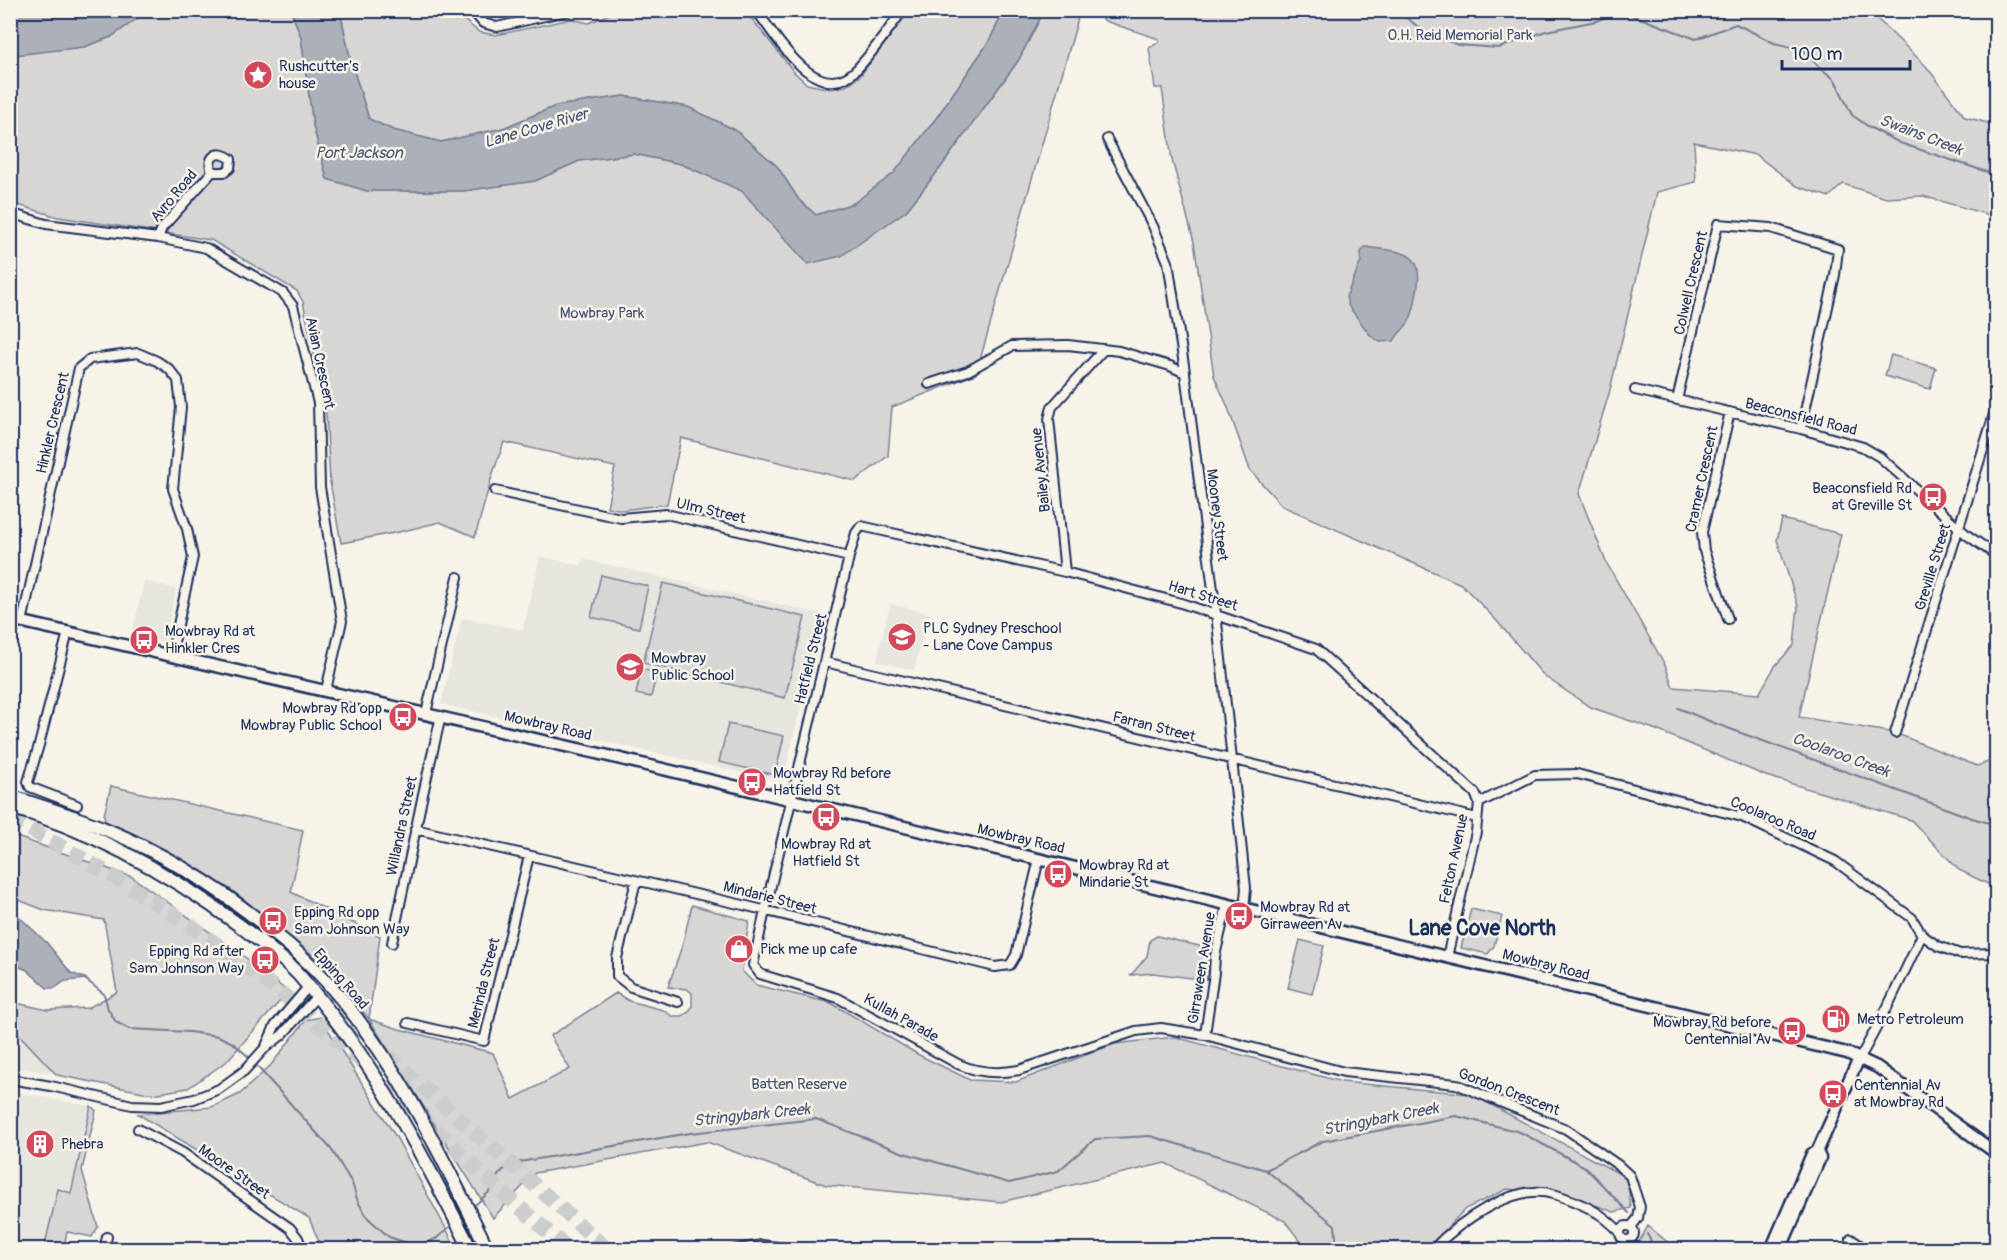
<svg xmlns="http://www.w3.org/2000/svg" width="2007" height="1260" viewBox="0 0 2007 1260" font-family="Pangolin,sans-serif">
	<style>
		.built { fill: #e6e5de }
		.green { fill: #d7d6d4; stroke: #798299; stroke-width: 1.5 }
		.water { fill: #acb0b9; stroke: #727c95; stroke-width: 1.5 }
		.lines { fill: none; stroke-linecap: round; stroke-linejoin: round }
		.stream { stroke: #727c95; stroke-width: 2 }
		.motorway-tunnel { stroke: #cbcccc; stroke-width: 15; stroke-dasharray: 15 8; stroke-linecap: butt }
		.minor-casing { stroke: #1b2f5e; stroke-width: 12 }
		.secondary-casing { stroke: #1b2f5e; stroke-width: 15 }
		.primary-casing { stroke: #1b2f5e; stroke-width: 16 }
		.minor { stroke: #f7f3e8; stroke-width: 8 }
		.secondary { stroke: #f7f3e8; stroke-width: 10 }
		.primary { stroke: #f7f3e8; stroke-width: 12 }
		.labels { text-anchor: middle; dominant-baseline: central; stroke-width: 5; stroke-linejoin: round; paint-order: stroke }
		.park-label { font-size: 15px; fill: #415076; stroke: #f7f3e8 }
		.poi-label { font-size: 15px; fill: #1b2f5e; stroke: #f7f3e8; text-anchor: start }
		.street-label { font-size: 15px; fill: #1b2f5e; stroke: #f7f3e8 }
		.water-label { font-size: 16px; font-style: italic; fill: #465679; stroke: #f7f3e8 }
		.district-label { font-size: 21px; font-weight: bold; fill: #1b2f5e; stroke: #f7f3e8 }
	</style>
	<rect width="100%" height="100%" fill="#f7f3e8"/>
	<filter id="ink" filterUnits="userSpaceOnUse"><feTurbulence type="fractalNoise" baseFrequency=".0167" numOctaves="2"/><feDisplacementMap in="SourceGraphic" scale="12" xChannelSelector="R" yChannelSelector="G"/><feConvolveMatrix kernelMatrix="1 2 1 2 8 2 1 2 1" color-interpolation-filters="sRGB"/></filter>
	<g filter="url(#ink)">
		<!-- built -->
		<path class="built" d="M 540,556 L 581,566 L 583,559 L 822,614 L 783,782 L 441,704 L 462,618 L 523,630 Z
			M 144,581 L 176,589 L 164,642 L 132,634 Z
			M 890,604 L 928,613 L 914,670 L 877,661 Z
			M 11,1037 L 49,1043 L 53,1073 L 11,1067 Z
			M 10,1091 L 91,1106 L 71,1193 L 58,1190 L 44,1249 L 11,1249 Z"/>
		<!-- green -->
		<path class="green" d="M 148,11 L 291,11 L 301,37 L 313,125 L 327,179 L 367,191 L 463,191 L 535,181 L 579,161 L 634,154 L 681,164 L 742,191 L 808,264 L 906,211 L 941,167 L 1018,61 L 1044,11 L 1079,11 L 1077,22 L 976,374 L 892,407 L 888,456 L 855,481 L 681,438 L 667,504 L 623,510 L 607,507 L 615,467 L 504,442 L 492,476 L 475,537 L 440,522 L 399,532 L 341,543 L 330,482 L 326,411 L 303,302 L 297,291 L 211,240 L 58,217 L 11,203 L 11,54 L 84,47 L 111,37 Z
			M 340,11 L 457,11 L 459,16 L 479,32 L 496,35 L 571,19 L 589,23 L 616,11 L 736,11 L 752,19 L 794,72 L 807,84 L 831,89 L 846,86 L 860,76 L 909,11 L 1004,11 L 988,43 L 937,117 L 894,174 L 854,203 L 816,215 L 799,200 L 777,166 L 735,130 L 688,107 L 624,96 L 556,106 L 503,128 L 441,142 L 393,130 L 369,119 L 351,62 Z
			M 1095,11 L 1869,11 L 1926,66 L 1965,117 L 1996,125 L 1996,217 L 1923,196 L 1886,198 L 1843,184 L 1829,197 L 1797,186 L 1756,155 L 1694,142 L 1696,182 L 1657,192 L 1610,390 L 1579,494 L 1606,562 L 1665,665 L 1673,687 L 1759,694 L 1775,666 L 1794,645 L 1798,606 L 1777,540 L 1782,519 L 1841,534 L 1799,717 L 1895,733 L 1977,766 L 1996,759 L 1996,888 L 1959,870 L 1911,820 L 1766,776 L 1654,729 L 1590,707 L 1544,676 L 1496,620 L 1461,584 L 1282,506 L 1250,470 L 1227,405 L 1214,376 L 1194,242 L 1172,160 L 1162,88 L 1155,88 L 1149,48 L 1159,42 L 1159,39 L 1105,21 Z
			M 1891,355 L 1936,368 L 1930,389 L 1885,376 Z
			M 601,575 L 648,586 L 639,628 L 591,617 Z
			M 663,583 L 805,617 L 785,698 L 643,663 Z
			M 645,670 L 657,672 L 651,697 L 636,694 L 641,671 Z
			M 728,724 L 784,736 L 775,775 L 719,762 Z
			M 111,786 L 303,830 L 291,892 L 380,936 L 369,1019 L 399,1029 L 493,1053 L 513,1099 L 570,1069 L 550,1036 L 616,993 L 629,1001 L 663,1010 L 672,1016 L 682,1016 L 689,1012 L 692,1006 L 692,993 L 687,989 L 668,987 L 682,946 L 692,905 L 749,921 L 742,971 L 756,985 L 831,1003 L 919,1055 L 970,1080 L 1016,1082 L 1114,1044 L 1175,1037 L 1342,1082 L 1471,1094 L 1627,1178 L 1631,1208 L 1614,1212 L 1568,1195 L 1507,1189 L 1465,1209 L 1427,1249 L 1306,1249 L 1285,1221 L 1165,1163 L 1001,1202 L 826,1185 L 707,1142 L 535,1173 L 493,1218 L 369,1019 L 325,965 L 233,891 L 153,844 L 105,823 L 104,815 Z
			M 11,835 L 132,877 L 245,957 L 288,992 L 226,1062 L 188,1088 L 153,1094 L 57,1075 L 12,1027 L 11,1024 L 11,1002 L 48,1010 L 88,1008 L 117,992 L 104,920 L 44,910 L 11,897 Z
			M 1471,909 L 1502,916 L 1494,946 L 1488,954 L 1461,948 Z
			M 1157,936 L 1208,948 L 1206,980 L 1153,973 L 1131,975 L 1147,956 L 1150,940 Z
			M 1300,940 L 1324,946 L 1312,994 L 1288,988 Z
			M 320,1017 L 396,1137 L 457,1249 L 322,1249 L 309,1218 L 138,1114 L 212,1107 L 240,1094 L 271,1065 L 306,1020 Z
			M 91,1106 L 96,1111 L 82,1170 L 98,1227 L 92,1237 L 67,1232 L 63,1249 L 44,1249 L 58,1189 L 71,1193 Z
			M 1648,1226 L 1676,1249 L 1641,1249 L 1638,1244 Z"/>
		<!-- water -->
		<path class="water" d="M 10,11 L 11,10 L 148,11 L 111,37 L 84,47 L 15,55 L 11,54 Z
			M 291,11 L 340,11 L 351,62 L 369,119 L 393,130 L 441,142 L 503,128 L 556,106 L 624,96 L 688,107 L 735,130 L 777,166 L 799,200 L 816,215 L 854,203 L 894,173 L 937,117 L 988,43 L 1004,11 L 1044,11 L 1018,61 L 941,167 L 906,211 L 841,256 L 808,264 L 742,191 L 681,164 L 634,154 L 579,161 L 535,181 L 463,191 L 367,191 L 327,179 L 313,125 L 301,37 Z
			M 1365,247 C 1398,252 1426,248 1417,291 C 1415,302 1414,314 1408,323 C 1404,329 1397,334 1394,341 L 1380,342 L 1371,336 L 1349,307 L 1346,297 L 1361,261 L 1361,252 Z
			M 11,909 L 47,943 L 71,973 L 87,979 L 65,981 L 55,988 L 47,988 L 27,970 L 11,963 Z"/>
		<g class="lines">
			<!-- stream -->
			<path class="stream" d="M 1397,10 L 1422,30 L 1458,45 L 1499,48 L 1546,31 L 1596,21 L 1621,11 L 1696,39 L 1736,24 L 1774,43 L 1804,50 L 1817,65 L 1835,80 L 1852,115 L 1869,127 L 1900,143 L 1996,175
				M 1678,708 L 1714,723 L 1972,818 L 1996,825
				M 85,979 L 104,994 L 108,1009 L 116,1022 L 129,1029 L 189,1032 L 218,1036 L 233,1043 L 251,1059
				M 255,1064 L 331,1149 L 352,1183 L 358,1202 L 368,1218 L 389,1237 L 407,1243 L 427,1243 L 437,1238 L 452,1225
				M 1267,1171 L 1335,1225 L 1337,1250
				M 472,1208 L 489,1192 L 495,1179 L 503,1170 L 520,1162 L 690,1133 L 816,1119 L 904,1153 L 1009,1183 L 1058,1171 L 1095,1139 L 1150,1136 L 1266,1170 L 1323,1141 L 1456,1116 L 1520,1132 L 1585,1167 L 1629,1213
				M 1647,1234 L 1656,1250"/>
			<!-- motorway-tunnel -->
			<path class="motorway-tunnel" d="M 10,819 C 122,877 228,945 323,1028 C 407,1100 484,1180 570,1250
				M 318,994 L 608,1250"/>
			<!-- minor casing -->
			<g class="minor-casing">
				<path id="minor" d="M 472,10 L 483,23 L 497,27 L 571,10
					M 756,10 C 776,36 818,110 857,69 C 874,51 888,30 903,10
					M 1107,139 L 1153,226 L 1168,262 L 1184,365 L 1216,613 L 1246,888 L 1244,909
					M 10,213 L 46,224 L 158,238 L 206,248 L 283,293 L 293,306 L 318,403 L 320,487 L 342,621 L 326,690
					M 158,238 L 162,228 L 212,172 C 206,156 218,149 231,159 L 230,168 L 225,172 L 212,172
					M 929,384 L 968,371 L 1012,346 L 1068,345 L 1119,351 L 1170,366 L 1185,373
					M 1635,390 L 1801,429 L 1863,447 L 1880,457 L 1967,535 L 1996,555
					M 1677,400 L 1718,224 L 1771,228 L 1838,249 L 1835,275 L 1801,429
					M 495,491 L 621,518 L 666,514 L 849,557
					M 1065,572 L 1049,419 L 1052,407 L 1104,349
					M 1728,619 L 1704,551 L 1702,532 L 1730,412
					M 22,622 L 79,368 L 90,359 L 138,353 L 157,361 L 169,369 L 178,380 L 181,407 L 173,489 L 187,529 L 193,557 L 171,656
					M 68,632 L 39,745 L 28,782 L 30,787 L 77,805
					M 825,662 L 1477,818
					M 426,713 L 458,577
					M 1895,733 L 1996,408
					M 1479,803 L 1535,775 L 1577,774 L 1742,817 L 1835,861 L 1912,918 L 1922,935 L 1938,946 L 1960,954 L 1996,953
					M 415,829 L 743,905 L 995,967 L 1010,965 L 1016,955 L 1039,859
					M 636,881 L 617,958 L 617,976 L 631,987 L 678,1002
					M 392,943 L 423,794 L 441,716
					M 1447,957 L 1476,832 L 1479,803 L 1475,793 L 1316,649 L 1181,603 L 1065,572 L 861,526 L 856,533 L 849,557 L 765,911 L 753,965 L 760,974 L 838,998 L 958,1064 C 978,1073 998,1074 1019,1070 L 1136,1031 L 1161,1028 L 1205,1035 L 1344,1072 L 1456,1084 L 1566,1129 L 1618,1165 L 1630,1176 L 1640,1207 L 1638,1218 L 1631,1227
					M 408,1023 L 484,1041 L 529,856
					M 1205,1035 L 1214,973 L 1215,956 L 1227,905
					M 266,1046 L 275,1026 L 308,987
					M 1860,1058 L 1887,1008 L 1922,935
					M 10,1079 L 51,1086 L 132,1105 L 161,1106 L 194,1099 L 219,1089 L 244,1071 L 265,1048 L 282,1035 L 316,997
					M 138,1129 L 183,1153 L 290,1228 L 298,1238 L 303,1250
					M1620 1233a7 7 0 1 1 14 0a7 7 0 1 1-14 0Z
					M 1851,1239 L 1867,1250
					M 1629,1240 L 1633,1250
					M 104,1250 L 107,1237
					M 734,1250 L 762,1245 L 800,1250
					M 1432,1250 C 1458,1223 1513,1182 1553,1194 C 1565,1197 1589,1207 1599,1214 C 1607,1219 1614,1226 1620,1232
					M 1994,1250 L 1996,1245"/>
			</g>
			<!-- secondary casing -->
			<g class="secondary-casing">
				<path id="secondary" d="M 10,619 L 596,753 L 1847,1053 L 1877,1067 L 1996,1153
					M 1771,1250 L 1812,1154 L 1817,1152 L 1854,1069 L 1860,1058
					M 1780,1250 L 1820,1158 L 1817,1152"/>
			</g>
			<!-- primary casing -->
			<g class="primary-casing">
				<path id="primary" d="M 10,796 C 42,807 74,816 105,829 C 167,855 223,890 274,933 C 293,948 311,964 327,982 C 397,1060 442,1157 488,1250
					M 10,807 C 93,830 170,874 239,925 C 258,940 281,956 298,974 C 371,1056 422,1153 471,1250"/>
			</g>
			<!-- minor -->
			<use href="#minor" class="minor"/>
			<!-- secondary -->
			<use href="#secondary" class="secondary"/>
			<!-- primary -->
			<use href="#primary" class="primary"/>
		</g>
	</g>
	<!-- icons -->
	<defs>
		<g id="sight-disc" transform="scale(1.5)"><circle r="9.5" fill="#d1495b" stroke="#f7f3e8"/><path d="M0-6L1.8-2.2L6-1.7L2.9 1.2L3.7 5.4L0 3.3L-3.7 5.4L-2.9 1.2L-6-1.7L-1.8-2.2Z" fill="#fff"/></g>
		<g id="bus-disc" transform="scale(1.5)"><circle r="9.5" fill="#d1495b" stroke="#f7f3e8"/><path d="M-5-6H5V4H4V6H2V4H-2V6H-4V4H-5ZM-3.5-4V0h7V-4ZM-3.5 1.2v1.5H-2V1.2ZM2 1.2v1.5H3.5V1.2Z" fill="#fff"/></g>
		<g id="school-disc" transform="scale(1.5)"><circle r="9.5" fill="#d1495b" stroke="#f7f3e8"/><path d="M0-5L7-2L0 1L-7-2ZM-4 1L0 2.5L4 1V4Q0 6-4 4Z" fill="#fff"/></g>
		<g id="shop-disc" transform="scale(1.5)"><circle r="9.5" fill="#d1495b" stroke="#f7f3e8"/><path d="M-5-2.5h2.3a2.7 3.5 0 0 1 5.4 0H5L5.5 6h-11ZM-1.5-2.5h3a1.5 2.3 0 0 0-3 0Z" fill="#fff"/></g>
		<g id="fuel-disc" transform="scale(1.5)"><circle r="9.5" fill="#d1495b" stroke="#f7f3e8"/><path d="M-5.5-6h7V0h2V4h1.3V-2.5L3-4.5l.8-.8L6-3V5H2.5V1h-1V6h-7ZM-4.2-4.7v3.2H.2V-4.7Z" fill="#fff"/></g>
		<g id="building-disc" transform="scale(1.5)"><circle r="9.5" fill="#d1495b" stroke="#f7f3e8"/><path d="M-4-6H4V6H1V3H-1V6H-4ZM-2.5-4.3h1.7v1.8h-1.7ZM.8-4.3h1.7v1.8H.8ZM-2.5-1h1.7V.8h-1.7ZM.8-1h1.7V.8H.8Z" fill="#fff"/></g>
	</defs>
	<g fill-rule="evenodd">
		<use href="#sight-disc" x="258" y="75"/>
		<use href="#bus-disc" x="1933" y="497"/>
		<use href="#school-disc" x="902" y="637"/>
		<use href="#bus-disc" x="144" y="640"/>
		<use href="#school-disc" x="630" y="667"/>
		<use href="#bus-disc" x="403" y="717"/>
		<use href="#bus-disc" x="752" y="782"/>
		<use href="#bus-disc" x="826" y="817"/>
		<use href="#bus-disc" x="1058" y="874"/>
		<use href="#bus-disc" x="1239" y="916"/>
		<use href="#bus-disc" x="273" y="921"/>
		<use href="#shop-disc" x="739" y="949"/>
		<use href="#bus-disc" x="265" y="960"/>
		<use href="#fuel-disc" x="1836" y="1019"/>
		<use href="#bus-disc" x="1792" y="1031"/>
		<use href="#bus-disc" x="1833" y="1094"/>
		<use href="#building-disc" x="40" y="1144"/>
	</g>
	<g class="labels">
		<!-- park labels -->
		<g class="park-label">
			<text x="1460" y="35">O.H. Reid Memorial Park</text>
			<text x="602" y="313">Mowbray Park</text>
			<text x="799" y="1084">Batten Reserve</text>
		</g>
		<!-- poi labels -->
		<g class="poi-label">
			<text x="279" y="66">Rushcutter's<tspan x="279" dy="17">house</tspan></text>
			<text x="1912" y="488" text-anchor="end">Beaconsfield Rd<tspan x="1912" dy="17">at Greville St</tspan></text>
			<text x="923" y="628">PLC Sydney Preschool<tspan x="923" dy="17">- Lane Cove Campus</tspan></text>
			<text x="165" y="631">Mowbray Rd at<tspan x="165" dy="17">Hinkler Cres</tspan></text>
			<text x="651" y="658">Mowbray<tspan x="651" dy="17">Public School</tspan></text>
			<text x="382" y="708" text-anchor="end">Mowbray Rd opp<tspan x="382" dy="17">Mowbray Public School</tspan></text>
			<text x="773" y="773">Mowbray Rd before<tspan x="773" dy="17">Hatfield St</tspan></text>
			<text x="826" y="844" text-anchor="middle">Mowbray Rd at<tspan x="826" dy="17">Hatfield St</tspan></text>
			<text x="1079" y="865">Mowbray Rd at<tspan x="1079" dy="17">Mindarie St</tspan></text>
			<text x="1260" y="907">Mowbray Rd at<tspan x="1260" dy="17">Girraween Av</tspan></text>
			<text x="294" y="912">Epping Rd opp<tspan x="294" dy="17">Sam Johnson Way</tspan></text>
			<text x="760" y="949">Pick me up cafe</text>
			<text x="244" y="951" text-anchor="end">Epping Rd after<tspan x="244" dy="17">Sam Johnson Way</tspan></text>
			<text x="1857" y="1019">Metro Petroleum</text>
			<text x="1771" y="1022" text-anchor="end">Mowbray Rd before<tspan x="1771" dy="17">Centennial Av</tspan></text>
			<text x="1854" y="1085">Centennial Av<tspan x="1854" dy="17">at Mowbray Rd</tspan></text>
			<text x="61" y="1144">Phebra</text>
		</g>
		<!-- street labels -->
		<g class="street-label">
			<text transform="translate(174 196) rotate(-50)">Avro Road</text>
			<text transform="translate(1691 283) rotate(-77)">Colwell Crescent</text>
			<text transform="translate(320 363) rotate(78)">Avian Crescent</text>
			<text transform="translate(1801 417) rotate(14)">Beaconsfield Road</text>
			<text transform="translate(53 423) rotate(-77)">Hinkler Crescent</text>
			<text transform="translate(1041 470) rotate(-96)">Bailey Avenue</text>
			<text transform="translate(1702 479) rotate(-78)">Cramer Crescent</text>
			<text transform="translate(711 511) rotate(13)">Ulm Street</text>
			<text transform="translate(1217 515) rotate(83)">Mooney Street</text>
			<text transform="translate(1933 567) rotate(-73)">Greville Street</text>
			<text transform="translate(1203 596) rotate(17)">Hart Street</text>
			<text transform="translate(811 659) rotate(-76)">Hatfield Street</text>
			<text transform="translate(548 726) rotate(13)">Mowbray Road</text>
			<text transform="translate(1154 727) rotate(14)">Farran Street</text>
			<text transform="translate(1773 819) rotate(23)">Coolaroo Road</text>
			<text transform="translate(402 826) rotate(-78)">Willandra Street</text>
			<text transform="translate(1021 839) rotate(13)">Mowbray Road</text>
			<text transform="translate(1454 859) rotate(-78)">Felton Avenue</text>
			<text transform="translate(770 898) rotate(14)">Mindarie Street</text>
			<text transform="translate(1546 965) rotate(14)">Mowbray Road</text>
			<text transform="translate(1202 968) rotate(-81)">Girraween Avenue</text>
			<text transform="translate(341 979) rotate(49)">Epping Road</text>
			<text transform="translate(484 983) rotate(-76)">Merinda Street</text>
			<text transform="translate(901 1018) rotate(29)">Kullah Parade</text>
			<text transform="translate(1509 1092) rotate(21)">Gordon Crescent</text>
			<text transform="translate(234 1172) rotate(35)">Moore Street</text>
		</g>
		<!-- water labels -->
		<g class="water-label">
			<text transform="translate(536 128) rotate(-16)">Lane Cove River</text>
			<text transform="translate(1921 135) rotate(21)">Swains Creek</text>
			<text x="359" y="153">Port Jackson</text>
			<text transform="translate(1841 755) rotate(20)">Coolaroo Creek</text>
			<text transform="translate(752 1115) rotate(-6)">Stringybark Creek</text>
			<text transform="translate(1381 1119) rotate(-11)">Stringybark Creek</text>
		</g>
		<!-- district labels -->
		<g class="district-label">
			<text x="1482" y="928">Lane Cove North</text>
		</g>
	</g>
	<!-- margin -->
	<rect width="2007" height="1260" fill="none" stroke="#f7f3e8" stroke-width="36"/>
	<rect x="18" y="18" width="1971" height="1224" fill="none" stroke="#1b2f5e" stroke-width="2" filter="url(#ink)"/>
	<!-- scale -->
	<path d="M1782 60v9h128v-9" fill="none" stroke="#1b2f5e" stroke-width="3"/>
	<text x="1791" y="60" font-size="18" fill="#1b2f5e" stroke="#f7f3e8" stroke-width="4.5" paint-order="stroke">100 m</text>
</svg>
